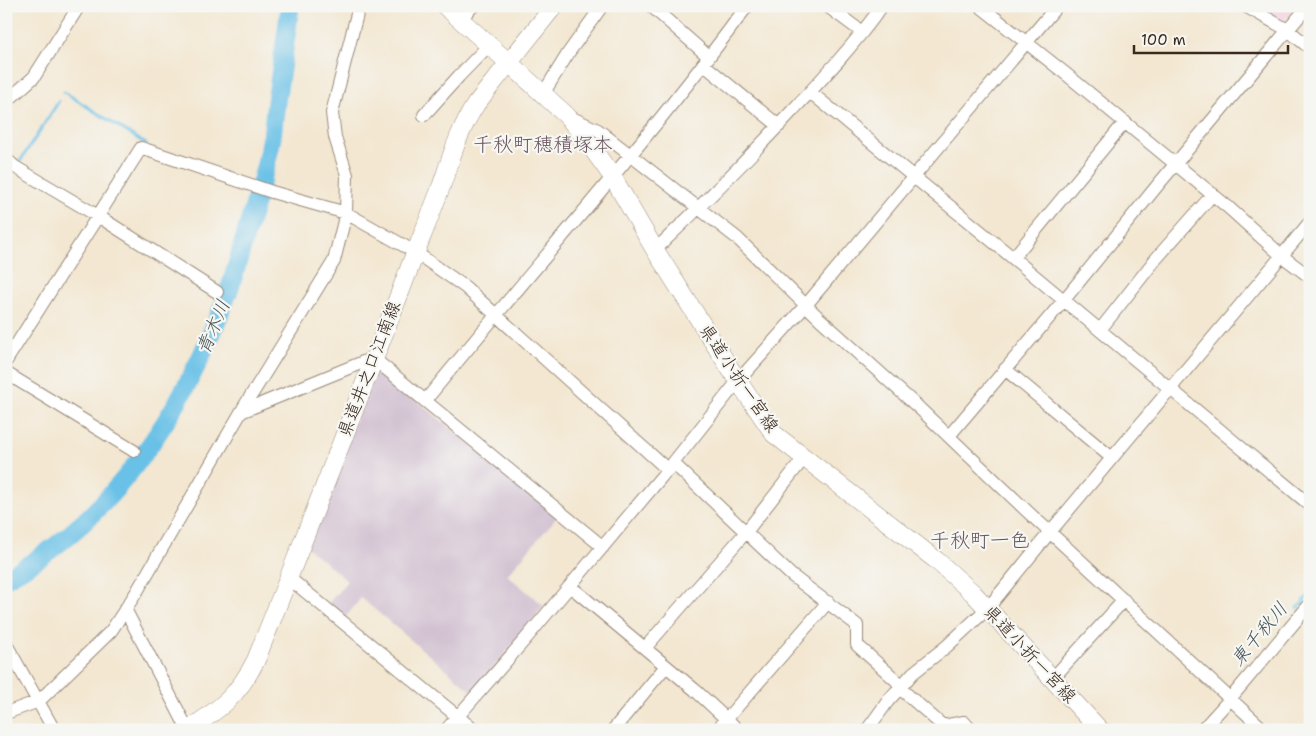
<svg xmlns="http://www.w3.org/2000/svg" width="1316" height="736" viewBox="0 0 1316 736" font-family="'Shantell Sans','Klee One',sans-serif">
	<style>
		.built { fill: #f3cfe0 }
		.industrial { fill: #cfbdcf }
		.lines { fill: none; stroke-linecap: round; stroke-linejoin: round }
		.stream { stroke: #6ac1e7; stroke-width: 3 }
		.river { stroke: #6ac1e7; stroke-width: 19 }
		.street-casing { stroke: #978878; stroke-width: 14 }
		.secondary-casing { stroke: #978878; stroke-width: 19 }
		.street { stroke: #fff; stroke-width: 12 }
		.secondary { stroke: #fff; stroke-width: 18 }
		.labels { text-anchor: middle; dominant-baseline: central; stroke-width: 4.5; stroke-linejoin: round; paint-order: stroke }
		.street-label { font-size: 18px; fill: #3b2a1e; stroke: #f6f6f2 }
		.water-label { font-size: 19px; font-style: italic; fill: #49575a; stroke: #f6f6f2 }
		.quarter-label { font-size: 20px; fill: #68545d; stroke: #f6f6f2 }
	</style>
	<rect width="100%" height="100%" fill="#f6f6f2"/>
	<filter id="ink" filterUnits="userSpaceOnUse"><feTurbulence type="fractalNoise" baseFrequency=".02" numOctaves="2"/><feDisplacementMap in="SourceGraphic" scale="10" xChannelSelector="R" yChannelSelector="G"/><feConvolveMatrix kernelMatrix="1 2 1 2 8 2 1 2 1" color-interpolation-filters="sRGB"/></filter>
	<filter id="wash" filterUnits="userSpaceOnUse"><feTurbulence type="fractalNoise" baseFrequency=".0096" numOctaves="4" result="noise"/><feDisplacementMap in="SourceGraphic" scale="20" xChannelSelector="R" yChannelSelector="G"/><feGaussianBlur stdDeviation="1.12" result="paint"/><feColorMatrix in="noise" values="0 0 0 0 0 0 0 0 0 0 0 0 0 0 0 0 0 1.4 0 .05"/><feComposite in="paint" operator="in"/></filter>
	<g filter="url(#wash)">
		<rect width="100%" height="100%" fill="#f3e7d1"/>
		<!-- built -->
		<path class="built" d="M 1255,6 L 1298,6 L 1285,20 L 1277,19 Z"/>
		<!-- industrial -->
		<path class="industrial" d="M 376,367 L 558,516 L 507,575 L 544,606 L 473,692 L 361,598 L 344,619 L 327,605 L 347,581 L 307,547 Z"/>
		<g class="lines">
			<!-- stream -->
			<path class="stream" d="M 64,92 L 146,144
				M 19,163 L 59,101
				M 1298,608 L 1310,594"/>
			<!-- river -->
			<path class="river" d="M 6,578 C 114,520 184,409 226,298 C 234,278 239,257 245,236 C 255,204 266,171 272,137 C 274,121 275,105 278,89 C 282,61 287,34 290,6"/>
		</g>
	</g>
	<g filter="url(#ink)">
		<g class="lines">
			<!-- street casing -->
			<g class="street-casing">
				<path id="street" d="M 651,6 L 709,57
					M 827,6 L 862,32
					M 980,6 L 1066,74 L 1229,208 L 1282,256 L 1310,277
					M 1245,6 L 1288,30 L 1310,48
					M 460,19 L 473,6
					M 703,64 L 779,126
					M 810,92 L 1013,258 L 1310,505
					M 543,94 L 569,52 L 602,6
					M 6,102 L 34,77 L 79,6
					M 424,115 L 459,76 L 489,45
					M 570,117 L 598,130 L 737,238 L 820,319 L 918,407 L 1029,513 L 1264,730
					M 6,159 L 15,167 L 98,216 L 217,292
					M 655,250 C 702,205 748,159 792,111 C 823,78 855,44 882,6
					M 1013,258 L 1125,122
					M 1100,330 L 1155,260 L 1213,194
					M 6,361 L 141,148 L 272,192 L 346,213 L 415,252 L 465,287 L 668,470
					M 1005,369 L 1112,458
					M 6,373 L 134,451
					M 425,401 C 532,269 647,143 747,6
					M 241,412 L 373,358 L 603,547
					M 949,436 L 1064,300 L 1157,186 L 1308,6
					M 673,463 L 791,575 L 857,625 L 857,645 L 897,681 L 902,690 L 943,726 L 964,722 L 971,730
					M 289,578 L 474,730
					M 570,586 L 695,690 L 738,730
					M 125,609 L 188,730
					M 6,644 L 54,730
					M 645,648 L 746,532 L 804,458
					M 1053,678 L 1124,600
					M 6,713 L 39,701 L 111,631 L 136,593 L 244,407 L 334,261 L 346,213 L 347,175 L 335,137 L 332,113 L 359,6
					M 446,730 L 528,636 L 673,463 L 738,381 L 806,305 L 1057,6
					M 613,730 L 666,666
					M 717,730 L 828,602
					M 867,730 L 888,701 L 913,673 L 947,646 L 988,608 L 1050,532 L 1310,222
					M 1202,730 L 1230,699 L 1310,604"/>
			</g>
			<!-- secondary casing -->
			<g class="secondary-casing">
				<path id="secondary" d="M 445,6 L 508,62 L 566,115 L 579,130 L 612,176 L 655,250 L 738,381 L 774,434 L 936,560 L 973,593 L 1100,730
					M 188,730 C 221,708 238,696 256,660 C 305,537 353,413 401,290 C 414,255 428,222 441,187 C 451,158 459,130 476,104 L 554,6"/>
			</g>
			<!-- street -->
			<use href="#street" class="street"/>
			<!-- secondary -->
			<use href="#secondary" class="secondary"/>
		</g>
	</g>
	<g class="labels">
		<!-- street labels -->
		<g class="street-label">
			<text transform="translate(369 369) rotate(-69)">県道井之口江南線</text>
			<text transform="translate(739 378) rotate(56)">県道小折一宮線</text>
			<text transform="translate(1030 654) rotate(47)">県道小折一宮線</text>
		</g>
		<!-- water labels -->
		<g class="water-label">
			<text transform="translate(213 327) rotate(-67)">青木川</text>
			<text transform="translate(1259 634) rotate(-50)">東千秋川</text>
		</g>
		<!-- quarter labels -->
		<g class="quarter-label">
			<text x="543" y="144">千秋町穂積塚本</text>
			<text x="980" y="540">千秋町一色</text>
		</g>
	</g>
	<!-- margin -->
	<rect width="1316" height="736" fill="none" stroke="#f6f6f2" stroke-width="25"/>
	<!-- scale -->
	<path d="M1134 45v8h154v-8" fill="none" stroke="#3b2a1e" stroke-width="2.5"/>
	<text x="1141" y="45" font-size="15" fill="#3b2a1e" stroke="#f6f6f2" stroke-width="4" paint-order="stroke">100 m</text>
</svg>
